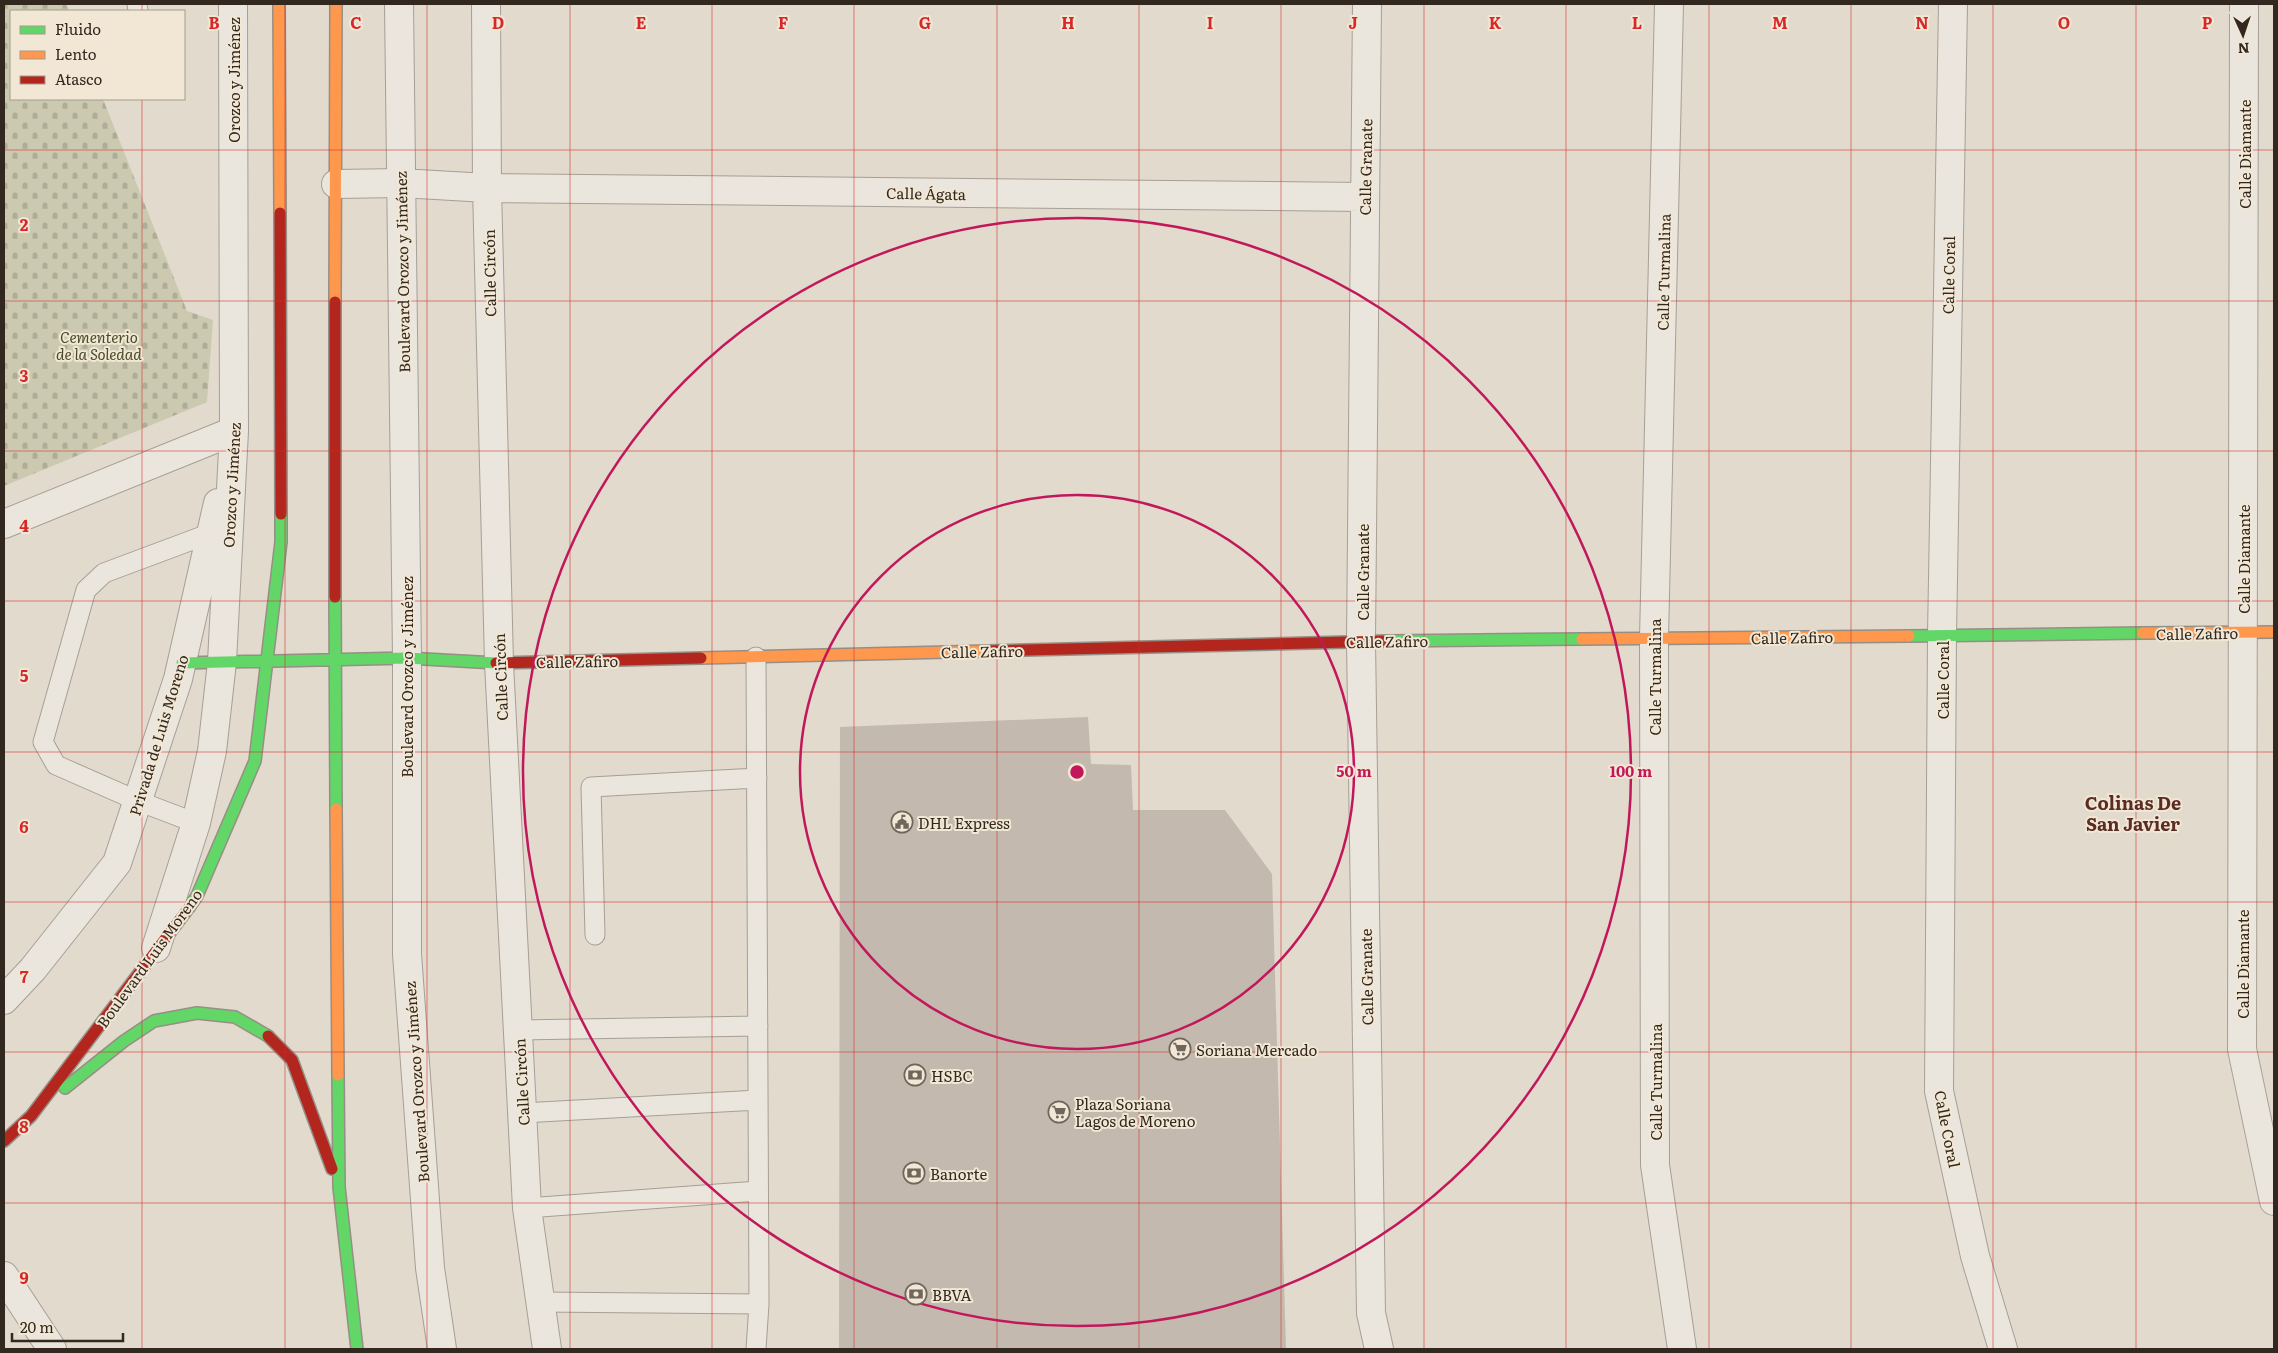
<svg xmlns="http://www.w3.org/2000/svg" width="2278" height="1353" viewBox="0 0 2278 1353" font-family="Literata,serif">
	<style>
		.cemetery { fill: url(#cemetery-stones) }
		.building { fill: #c4b9ae }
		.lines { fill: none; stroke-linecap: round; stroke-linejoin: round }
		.lane-casing { stroke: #a69f96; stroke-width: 21 }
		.street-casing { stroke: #a69f96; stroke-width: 30 }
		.fast-casing { stroke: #968f86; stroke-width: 14 }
		.slow-casing { stroke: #968f86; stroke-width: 14 }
		.jam-casing { stroke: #968f86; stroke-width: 14 }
		.lane { stroke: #eae5dd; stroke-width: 19 }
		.street { stroke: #eae5dd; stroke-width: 28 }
		.fast { stroke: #63d668; stroke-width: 11 }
		.slow { stroke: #ff974d; stroke-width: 11 }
		.jam { stroke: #b3261e; stroke-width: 11 }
		.grid { fill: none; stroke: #d62828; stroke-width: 1; stroke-opacity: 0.55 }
		.ring { fill: none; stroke: #c2185b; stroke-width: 2.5 }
		.labels { text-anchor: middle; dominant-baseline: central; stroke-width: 4; stroke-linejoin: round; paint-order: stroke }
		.street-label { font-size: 15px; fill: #33281f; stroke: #f1e7d4 }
		.park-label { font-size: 15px; font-style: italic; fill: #464d28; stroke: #f1e7d4 }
		.poi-label { font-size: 15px; fill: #33281f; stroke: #f1e7d4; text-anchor: start }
		.quarter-label { font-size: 18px; font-weight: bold; fill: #5b2c24; stroke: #f1e7d4 }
		.grid-label { font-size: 16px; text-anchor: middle; font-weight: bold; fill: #d62828; stroke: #f1e7d4; stroke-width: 4; stroke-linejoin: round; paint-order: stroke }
		.centre { fill: #c2185b; stroke: #f1e7d4; stroke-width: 2.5 }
		.ring-label { font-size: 15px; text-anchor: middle; font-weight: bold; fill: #c2185b; stroke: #f1e7d4; stroke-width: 4; stroke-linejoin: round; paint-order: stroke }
	</style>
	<defs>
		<pattern id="cemetery-stones" width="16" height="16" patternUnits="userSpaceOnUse" patternTransform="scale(1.25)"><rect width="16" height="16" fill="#cbc9b0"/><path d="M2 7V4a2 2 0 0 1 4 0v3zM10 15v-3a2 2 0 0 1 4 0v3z" fill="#afad97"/></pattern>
	</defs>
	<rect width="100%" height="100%" fill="#e1dacd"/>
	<!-- cemetery -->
	<path class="cemetery" d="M 4,4 L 66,4 L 69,11 L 11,11 L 11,99 L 103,99 L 187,311 L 213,320 L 207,402 L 4,486 Z"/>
	<!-- building -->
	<path class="building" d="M 1088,717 L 1091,764 L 1131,765 L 1133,810 L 1225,810 L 1272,874 L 1286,1349 L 839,1349 L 840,727 Z"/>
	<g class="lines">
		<!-- lane casing -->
		<g class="lane-casing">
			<path id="lane" d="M 137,4 L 138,11
				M 196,823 L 138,801 L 56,765 L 43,742 L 86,590 L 104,573 L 219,530
				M 595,935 L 591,787 L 757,778
				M 518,1030 L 758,1026
				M 522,1113 L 758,1100
				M 527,1208 L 758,1191
				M 540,1302 L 759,1304
				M 756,1349 L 759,1304 L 756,657"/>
		</g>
		<!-- street casing -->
		<g class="street-casing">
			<path id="street" d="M 399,4 L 407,658 L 407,954 L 430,1268 L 442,1349
				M 486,4 L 487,188 L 499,663 L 527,1208 L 547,1349
				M 1367,4 L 1361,641 L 1371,1313 L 1379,1349
				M 1669,4 L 1654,638 L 1655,1165 L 1682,1349
				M 1953,4 L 1942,636 L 1939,1091 L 1975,1256 L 2003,1349
				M 2244,4 L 2242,1049 L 2274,1201
				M 336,184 L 401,183 L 487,188 L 1365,197
				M 4,524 L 234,431
				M 156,948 L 196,823 L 212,751 L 222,662 L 234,431 L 233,4
				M 4,1000 L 33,969 L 117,863 L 178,679 L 218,503
				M 4,1276 L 52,1349"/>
		</g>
		<!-- fast casing -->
		<g class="fast-casing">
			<path id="fast" d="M 335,597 L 336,809
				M 1909,636 L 2143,633
				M 1388,641 L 1582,639
				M 182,663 L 407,658 L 496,663
				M 190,906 L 197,896 L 255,761 L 281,542 L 281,514
				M 338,1075 L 339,1187 L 357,1349
				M 65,1088 L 124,1041 L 154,1021 L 197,1013 L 235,1017 L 268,1036"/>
		</g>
		<!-- slow casing -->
		<g class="slow-casing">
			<path id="slow" d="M 279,4 L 280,213
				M 335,302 L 336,4
				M 2143,633 L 2274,632
				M 1582,639 L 1909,636
				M 701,658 L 989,651
				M 336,809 L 338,1075"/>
		</g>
		<!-- jam casing -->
		<g class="jam-casing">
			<path id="jam" d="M 280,213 L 281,514
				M 335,597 L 335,302
				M 989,651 L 1388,641
				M 496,663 L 701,658
				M 268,1036 L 292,1060 L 332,1169
				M 4,1141 L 31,1116 L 190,906"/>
		</g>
		<!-- lane -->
		<use href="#lane" class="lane"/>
		<!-- street -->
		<use href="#street" class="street"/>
		<!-- fast -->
		<use href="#fast" class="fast"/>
		<!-- slow -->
		<use href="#slow" class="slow"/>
		<!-- jam -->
		<use href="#jam" class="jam"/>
	</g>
	<!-- grid -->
	<path class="grid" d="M 142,4 L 142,11M 285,4 L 285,1349M 427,4 L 427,1349M 570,4 L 570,1349M 712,4 L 712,1349M 854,4 L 854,1349M 997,4 L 997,1349M 1139,4 L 1139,1349M 1281,4 L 1281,1349M 1424,4 L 1424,1349M 1566,4 L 1566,1349M 1709,4 L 1709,1349M 1851,4 L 1851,1349M 1993,4 L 1993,1349M 2136,4 L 2136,1349M 142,99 L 142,1349M 4,150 L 2274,150M 4,301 L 2274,301M 4,451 L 2274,451M 4,601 L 2274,601M 4,752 L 2274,752M 4,902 L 2274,902M 4,1052 L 2274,1052M 4,1203 L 2274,1203"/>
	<!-- distance rings -->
	<g class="ring">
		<circle cx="1077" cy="772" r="277"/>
		<circle cx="1077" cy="772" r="554"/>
	</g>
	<!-- icons -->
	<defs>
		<g id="civic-ring" transform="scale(1.125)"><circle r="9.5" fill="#f1e7d4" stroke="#70665c" stroke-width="1.5"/><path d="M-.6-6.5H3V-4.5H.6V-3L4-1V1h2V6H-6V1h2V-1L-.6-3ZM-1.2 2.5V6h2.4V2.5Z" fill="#70665c"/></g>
		<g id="supermarket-ring" transform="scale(1.125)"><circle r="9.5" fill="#f1e7d4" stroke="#70665c" stroke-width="1.5"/><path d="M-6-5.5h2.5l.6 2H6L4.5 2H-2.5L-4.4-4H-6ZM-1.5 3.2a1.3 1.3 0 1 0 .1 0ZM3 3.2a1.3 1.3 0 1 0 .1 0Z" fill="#70665c"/></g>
		<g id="bank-ring" transform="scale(1.125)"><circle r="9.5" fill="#f1e7d4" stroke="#70665c" stroke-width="1.5"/><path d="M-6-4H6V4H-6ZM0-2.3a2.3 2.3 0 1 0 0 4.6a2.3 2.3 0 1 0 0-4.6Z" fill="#70665c"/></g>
	</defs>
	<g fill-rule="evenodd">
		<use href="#civic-ring" x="902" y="822"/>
		<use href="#supermarket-ring" x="1180" y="1049"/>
		<use href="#bank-ring" x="915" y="1075"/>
		<use href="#supermarket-ring" x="1059" y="1112"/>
		<use href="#bank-ring" x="914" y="1173"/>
		<use href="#bank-ring" x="916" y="1294"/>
	</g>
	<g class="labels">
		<!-- street labels -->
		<g class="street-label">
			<text transform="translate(233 80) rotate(-90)">Orozco y Jiménez</text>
			<text transform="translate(2244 154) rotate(-90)">Calle Diamante</text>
			<text transform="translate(1365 167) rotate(-89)">Calle Granate</text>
			<text transform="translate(926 193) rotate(1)">Calle Ágata</text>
			<text transform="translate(402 272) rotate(-91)">Boulevard Orozco y Jiménez</text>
			<text transform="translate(1663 272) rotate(-89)">Calle Turmalina</text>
			<text transform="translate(489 273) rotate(-91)">Calle Circón</text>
			<text transform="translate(1948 275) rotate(-89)">Calle Coral</text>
			<text transform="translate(231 485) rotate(-87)">Orozco y Jiménez</text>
			<text transform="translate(2243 559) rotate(-90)">Calle Diamante</text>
			<text transform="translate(1362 572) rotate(-90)">Calle Granate</text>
			<text transform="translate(2197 633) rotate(-1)">Calle Zafiro</text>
			<text transform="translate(1792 637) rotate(-1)">Calle Zafiro</text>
			<text transform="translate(1387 641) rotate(-1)">Calle Zafiro</text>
			<text transform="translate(982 651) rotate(-1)">Calle Zafiro</text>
			<text transform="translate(577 661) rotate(-1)">Calle Zafiro</text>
			<text transform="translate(406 677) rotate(-90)">Boulevard Orozco y Jiménez</text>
			<text transform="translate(500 677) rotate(-92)">Calle Circón</text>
			<text transform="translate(1654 677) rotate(-90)">Calle Turmalina</text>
			<text transform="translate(1942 680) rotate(-90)">Calle Coral</text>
			<text transform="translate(158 735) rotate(-73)">Privada de Luis Moreno</text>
			<text transform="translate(149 958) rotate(-54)">Boulevard Luis Moreno</text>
			<text transform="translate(2242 964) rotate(-90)">Calle Diamante</text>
			<text transform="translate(1366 977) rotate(-91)">Calle Granate</text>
			<text transform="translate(416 1082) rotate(-94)">Boulevard Orozco y Jiménez</text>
			<text transform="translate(521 1082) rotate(-93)">Calle Circón</text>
			<text transform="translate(1655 1082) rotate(-90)">Calle Turmalina</text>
			<text transform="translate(1948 1129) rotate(79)">Calle Coral</text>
		</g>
		<!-- park labels -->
		<g class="park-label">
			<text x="99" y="336">Cementerio<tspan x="99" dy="17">de la Soledad</tspan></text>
		</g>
		<!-- poi labels -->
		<g class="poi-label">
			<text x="918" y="822">DHL Express</text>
			<text x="1196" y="1049">Soriana Mercado</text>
			<text x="931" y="1075">HSBC</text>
			<text x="1075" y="1103">Plaza Soriana<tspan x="1075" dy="17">Lagos de Moreno</tspan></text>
			<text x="930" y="1173">Banorte</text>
			<text x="932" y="1294">BBVA</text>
		</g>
		<!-- quarter labels -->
		<g class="quarter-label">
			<text x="2133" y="802">Colinas De<tspan x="2133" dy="21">San Javier</tspan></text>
		</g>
	</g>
	<g class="grid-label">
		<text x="214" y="29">B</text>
		<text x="356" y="29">C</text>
		<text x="498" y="29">D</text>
		<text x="641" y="29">E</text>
		<text x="783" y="29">F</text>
		<text x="925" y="29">G</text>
		<text x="1068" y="29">H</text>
		<text x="1210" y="29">I</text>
		<text x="1353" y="29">J</text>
		<text x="1495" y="29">K</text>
		<text x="1637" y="29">L</text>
		<text x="1780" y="29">M</text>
		<text x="1922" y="29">N</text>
		<text x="2064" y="29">O</text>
		<text x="2207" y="29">P</text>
		<text x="24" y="231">2</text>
		<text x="24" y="382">3</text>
		<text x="24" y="532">4</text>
		<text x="24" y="682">5</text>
		<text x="24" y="833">6</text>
		<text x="24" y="983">7</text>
		<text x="24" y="1133">8</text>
		<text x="24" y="1284">9</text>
	</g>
	<circle cx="1077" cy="772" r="8" class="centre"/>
	<g class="ring-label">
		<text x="1354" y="777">50 m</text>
		<text x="1631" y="777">100 m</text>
	</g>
	<!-- border -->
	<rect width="2278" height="1353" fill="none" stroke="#33281f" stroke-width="10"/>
	<!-- legend -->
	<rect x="10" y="10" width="175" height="90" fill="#f1e7d4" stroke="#a59b8c"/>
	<rect x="20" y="26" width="25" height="8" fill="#63d668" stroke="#a59b8c"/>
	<text x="55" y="35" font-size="15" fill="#33281f">Fluido</text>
	<rect x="20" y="51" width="25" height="8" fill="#ff974d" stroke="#a59b8c"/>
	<text x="55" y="60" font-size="15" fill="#33281f">Lento</text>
	<rect x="20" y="76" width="25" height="8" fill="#b3261e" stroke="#a59b8c"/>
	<text x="55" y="85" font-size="15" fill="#33281f">Atasco</text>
	<!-- north arrow -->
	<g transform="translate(2243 35) rotate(177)" stroke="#f1e7d4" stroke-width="4" paint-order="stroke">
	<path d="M0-4L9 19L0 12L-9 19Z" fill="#33281f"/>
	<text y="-8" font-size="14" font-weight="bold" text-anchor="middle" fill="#33281f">N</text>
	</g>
	<!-- scale -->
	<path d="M12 1333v8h111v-8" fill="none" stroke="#33281f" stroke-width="2.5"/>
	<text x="20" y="1333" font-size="15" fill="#33281f" stroke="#f1e7d4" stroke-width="4" paint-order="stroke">20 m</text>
</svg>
